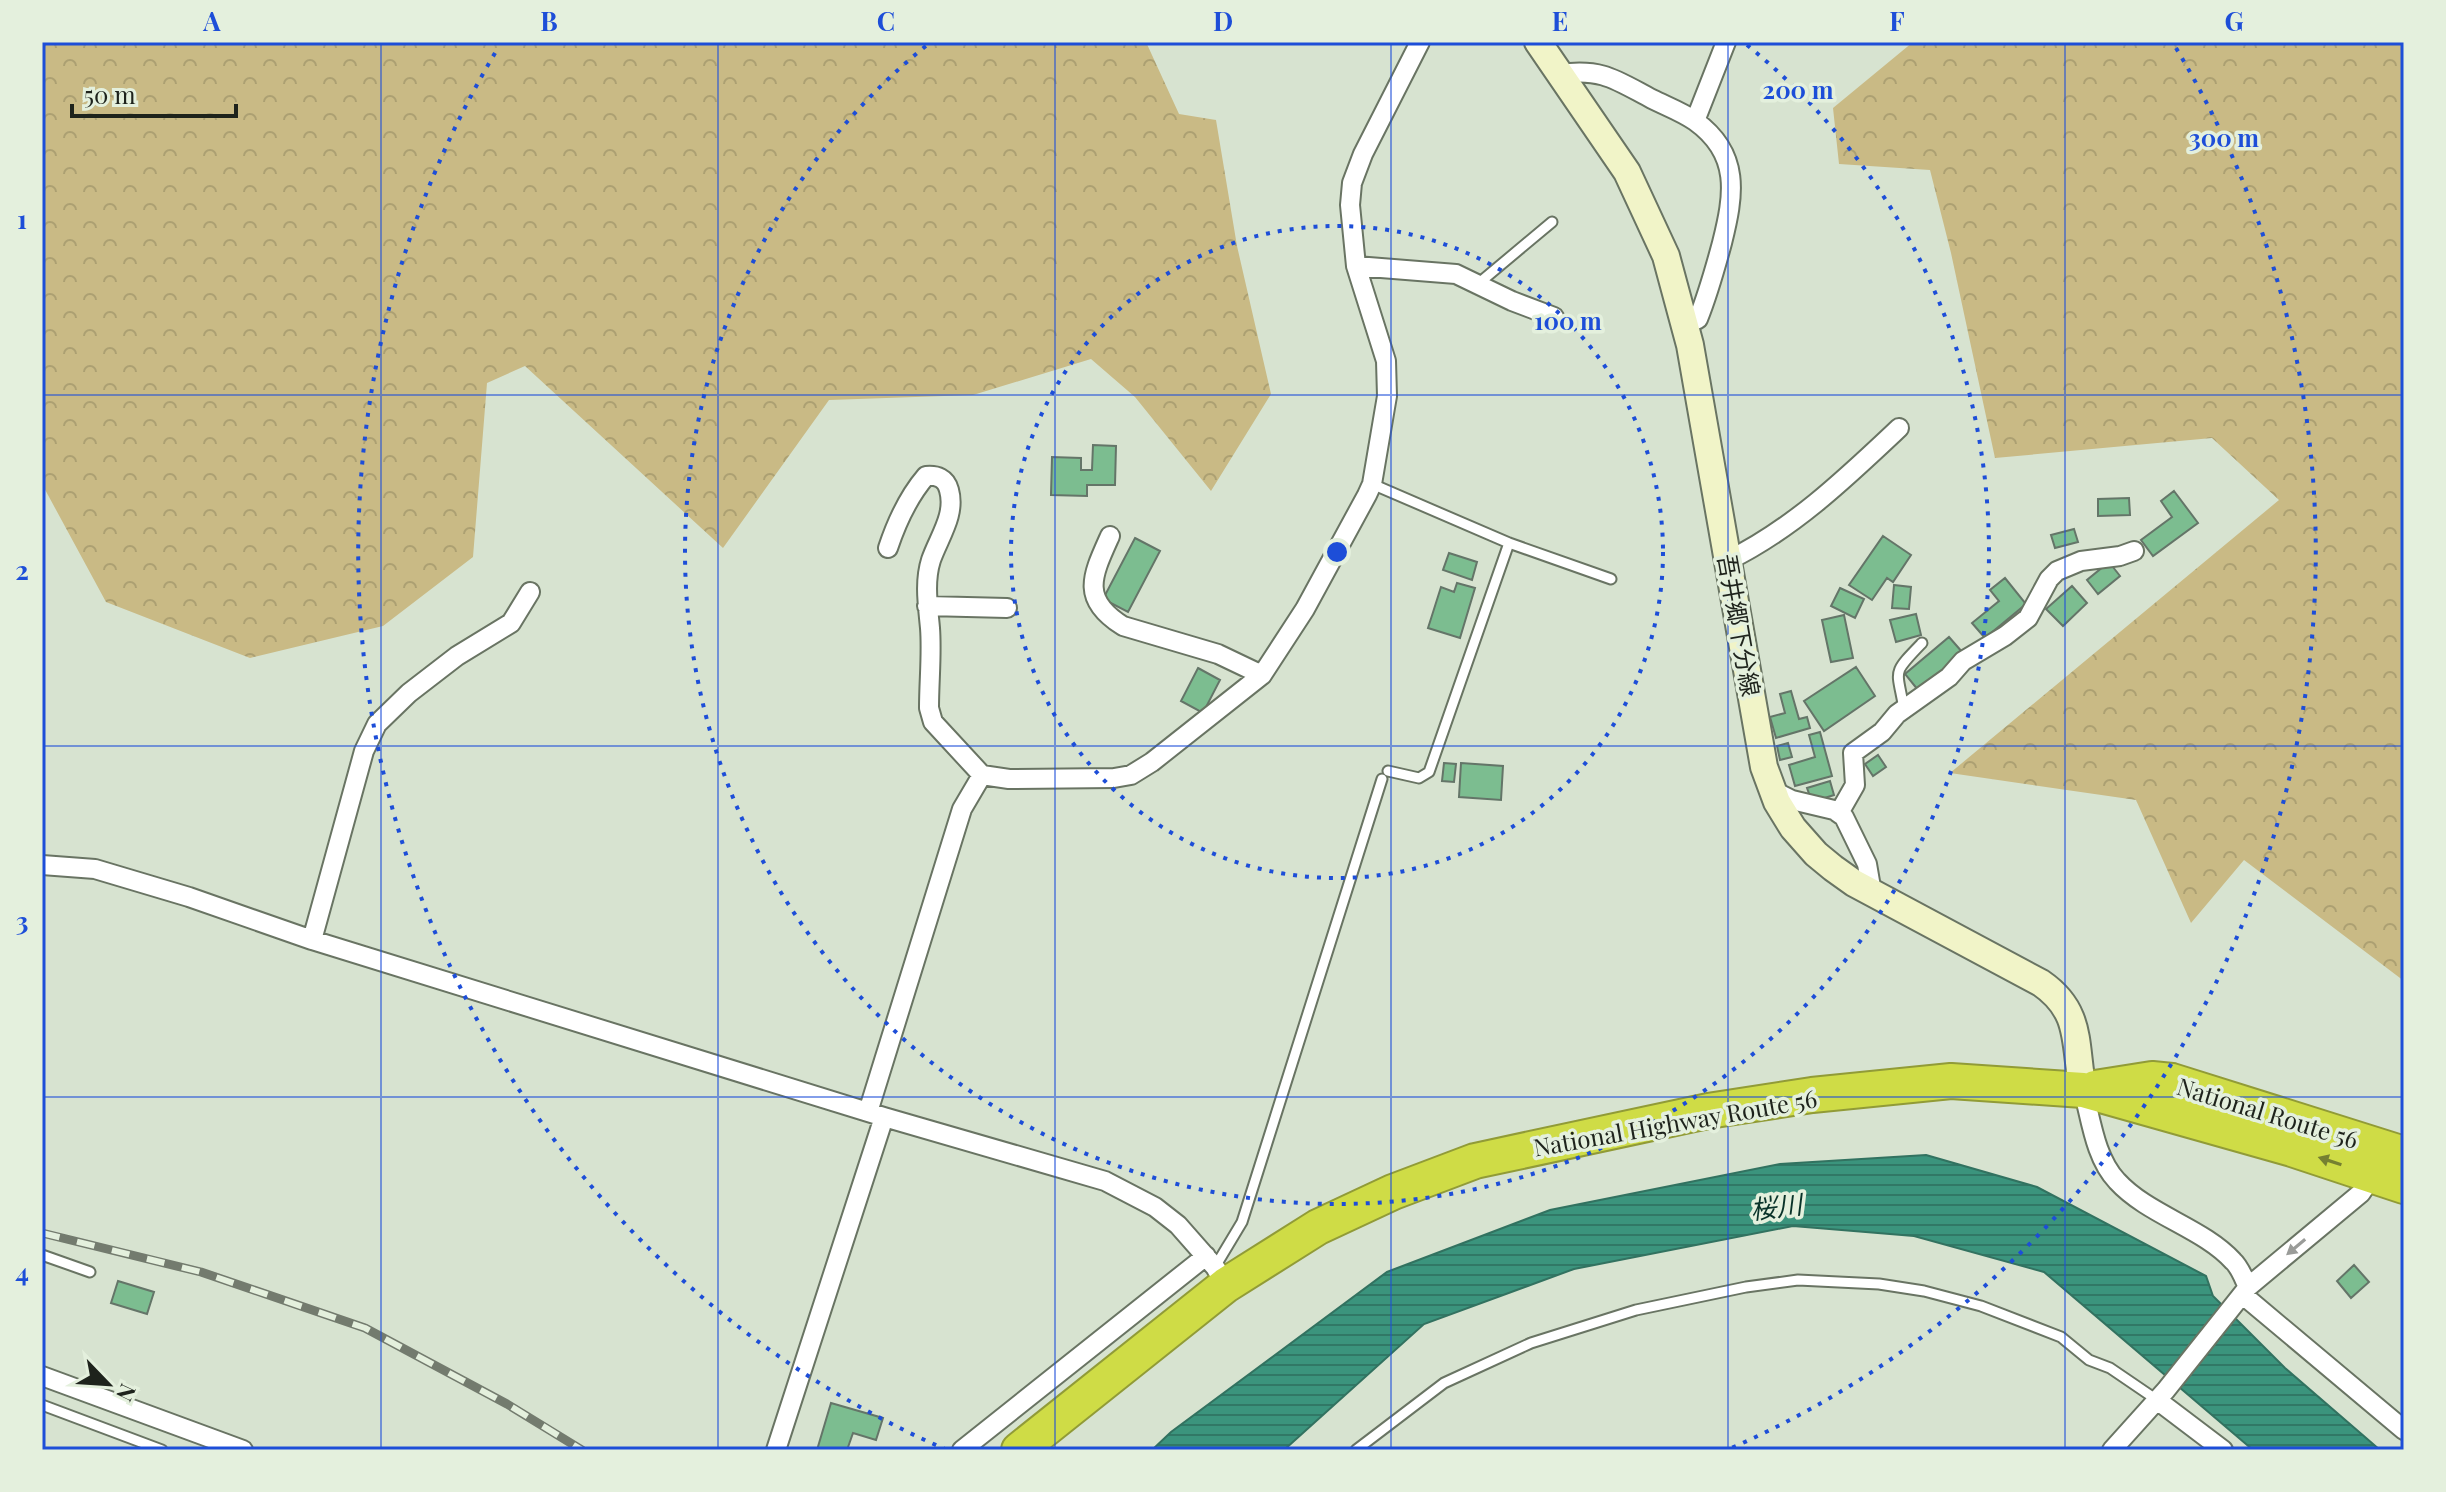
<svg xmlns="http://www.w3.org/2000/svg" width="2446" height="1492" viewBox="0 0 2446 1492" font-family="'Playfair Display','Noto Sans JP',serif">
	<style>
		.forest { fill: url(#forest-crowns) }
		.water { fill: url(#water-rules); stroke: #327260; stroke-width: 2 }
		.building { fill: #7cbd90; stroke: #647568; stroke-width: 2 }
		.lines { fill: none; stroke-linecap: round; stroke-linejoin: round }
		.lane-casing { stroke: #697463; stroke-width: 13 }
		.street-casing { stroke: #697463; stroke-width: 22 }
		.secondary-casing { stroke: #697463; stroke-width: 30 }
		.highway-casing { stroke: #919b37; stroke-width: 38 }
		.lane { stroke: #fff; stroke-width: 9 }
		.street { stroke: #fff; stroke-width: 18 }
		.secondary { stroke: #f1f4c8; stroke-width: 26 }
		.highway { stroke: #cfdc46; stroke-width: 34 }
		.rail-casing { stroke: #737b6e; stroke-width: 9 }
		.rail { stroke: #e4f0dd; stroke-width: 6; stroke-dasharray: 18; stroke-linecap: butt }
		.oneway { fill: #768031 }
		.oneway2 { fill: #9a9c99 }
		.grid { fill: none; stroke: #1d4ed8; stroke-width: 2; stroke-opacity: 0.55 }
		.ring { fill: none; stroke: #1d4ed8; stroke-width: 4; stroke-dasharray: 4 8 }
		.labels { text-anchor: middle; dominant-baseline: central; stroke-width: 7; stroke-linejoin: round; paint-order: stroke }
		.street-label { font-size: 24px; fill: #1e231c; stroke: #e4f0dd }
		.water-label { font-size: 26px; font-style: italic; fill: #093329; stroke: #e4f0dd }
		.centre { fill: #1d4ed8; stroke: #e4f0dd; stroke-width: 4 }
		.ring-label { font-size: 24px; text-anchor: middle; font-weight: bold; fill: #1d4ed8; stroke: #e4f0dd; stroke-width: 7; stroke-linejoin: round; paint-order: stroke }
		.neatline { fill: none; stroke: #1d4ed8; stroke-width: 3 }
		.grid-label { font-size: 26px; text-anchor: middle; font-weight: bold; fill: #1d4ed8 }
	</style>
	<defs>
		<pattern id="forest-crowns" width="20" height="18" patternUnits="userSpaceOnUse" patternTransform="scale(2)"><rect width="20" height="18" fill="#c9ba85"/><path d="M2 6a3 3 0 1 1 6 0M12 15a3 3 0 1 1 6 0" fill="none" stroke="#aca072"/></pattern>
		<pattern id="water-rules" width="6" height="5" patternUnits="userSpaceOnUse" patternTransform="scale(2)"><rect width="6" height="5" fill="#3b947d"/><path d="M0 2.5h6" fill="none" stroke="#317866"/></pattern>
	</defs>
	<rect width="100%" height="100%" fill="#d7e3d0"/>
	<!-- forest -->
	<path class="forest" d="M 42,42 L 1146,42 L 1179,114 L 1216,120 L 1237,246 L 1271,394 L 1211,491 L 1135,397 L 1091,359 L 973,395 L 829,400 L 723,548 L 525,366 L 487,383 L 473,557 L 383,626 L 250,658 L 106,602 L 42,484 Z
		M 1913,42 L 2404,42 L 2404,981 L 2244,860 L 2191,923 L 2136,800 L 1950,773 L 2279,500 L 2212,438 L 1995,458 L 1951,253 L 1930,170 L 1839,164 L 1833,108 Z"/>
	<!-- water -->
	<path class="water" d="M 1926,1155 L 2037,1187 L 2206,1276 L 2213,1296 L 2285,1368 L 2380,1450 L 2253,1450 L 2044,1272 L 1914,1236 L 1793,1226 L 1574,1269 L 1424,1324 L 1284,1450 L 1152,1450 L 1171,1432 L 1387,1272 L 1550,1210 L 1780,1164 Z"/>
	<!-- building -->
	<path class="building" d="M 1093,445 L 1116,446 L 1115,485 L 1087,485 L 1087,496 L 1051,495 L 1052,457 L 1081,458 L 1081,470 L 1092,470 Z
		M 2174,491 L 2198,523 L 2153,556 L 2141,540 L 2172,517 L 2161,501 Z
		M 2129,498 L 2130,515 L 2098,516 L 2098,499 Z
		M 2074,529 L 2078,542 L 2055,548 L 2051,535 Z
		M 1883,536 L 1911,555 L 1893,582 L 1887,578 L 1872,600 L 1849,585 Z
		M 1135,538 L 1160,551 L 1128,612 L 1103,599 Z
		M 1449,553 L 1477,562 L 1472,580 L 1443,570 Z
		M 2109,562 L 2120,576 L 2098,594 L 2087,580 Z
		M 2005,578 L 2026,604 L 1985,638 L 1972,623 L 1999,601 L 1990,590 Z
		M 1457,583 L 1475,588 L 1460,638 L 1428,628 L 1441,587 L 1454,592 Z
		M 1894,585 L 1911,587 L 1909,609 L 1892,608 Z
		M 2072,586 L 2087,603 L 2063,626 L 2046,609 Z
		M 1840,588 L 1864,599 L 1855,618 L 1831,606 Z
		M 1916,614 L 1921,635 L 1896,642 L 1890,620 Z
		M 1844,615 L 1853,658 L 1831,662 L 1822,620 Z
		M 1949,637 L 1963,653 L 1918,690 L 1905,674 Z
		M 1856,667 L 1875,696 L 1824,731 L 1804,701 Z
		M 1198,668 L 1220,680 L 1203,713 L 1181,701 Z
		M 1791,691 L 1799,719 L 1807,717 L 1810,728 L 1776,738 L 1770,717 L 1785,713 L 1780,694 Z
		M 1820,732 L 1832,776 L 1795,786 L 1789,765 L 1815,757 L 1809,735 Z
		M 1788,743 L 1792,757 L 1780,760 L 1777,746 Z
		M 1878,755 L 1886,767 L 1873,776 L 1865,764 Z
		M 1444,763 L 1456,764 L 1454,782 L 1442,781 Z
		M 1461,763 L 1503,766 L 1501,800 L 1459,797 Z
		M 1830,781 L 1834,795 L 1812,802 L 1807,788 Z
		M 2354,1265 L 2369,1282 L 2351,1298 L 2337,1281 Z
		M 118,1281 L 154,1292 L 147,1314 L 111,1303 Z
		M 831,1403 L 883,1418 L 876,1440 L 853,1433 L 847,1450 L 817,1450 Z"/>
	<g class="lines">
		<!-- lane casing -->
		<g class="lane-casing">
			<path id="lane" d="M 1479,283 L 1552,222
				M 1372,484 L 1509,543 L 1611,579
				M 1904,709 C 1897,668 1891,675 1922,643
				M 1388,771 L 1419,778 L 1429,772 L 1509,543
				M 42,1255 L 90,1272
				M 1215,1267 L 1242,1222 L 1382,779
				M 42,1405 L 162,1450
				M 1356,1450 L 1444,1383 L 1531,1343 L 1636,1310 L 1746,1287 L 1798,1280 L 1879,1284 L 1924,1291 L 1981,1306 L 2061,1337 L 2089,1360 L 2110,1368 L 2157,1400"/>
		</g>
		<!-- street casing -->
		<g class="street-casing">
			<path id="street" d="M 1560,74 C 1602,68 1616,80 1652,99 C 1666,106 1682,112 1695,121 C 1741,154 1734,195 1722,243 C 1715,269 1708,294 1698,319 L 1686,324
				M 1695,121 L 1726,42
				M 1356,266 L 1456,274 L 1512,301 L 1554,317
				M 1110,536 C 1092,576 1080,599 1123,626 L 1218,654 L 1262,675
				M 888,548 C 897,521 908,497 926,476 C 937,475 946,478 949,490 C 956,515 939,537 931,560 C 924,582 928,606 930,628 C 932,654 929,681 929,708 L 933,722 L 982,775 L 1009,779 L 1114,778 L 1131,775 L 1152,762 L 1262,675 L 1305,609 L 1367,495 L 1372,484 L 1387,396 L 1386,361 L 1356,266 L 1350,205 L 1352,183 L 1363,154 L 1420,42
				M 1729,560 C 1794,528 1847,477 1899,428
				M 927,606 L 1007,608
				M 1772,790 L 1792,800 L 1834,810 L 1844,817 L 1867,864 L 1872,893
				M 1839,813 L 1855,785 L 1853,753 L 1882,732 L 1897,714 L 1949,677 L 1963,661 L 2005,636 L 2028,618 L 2049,579 L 2057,571 L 2081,561 L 2120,556 L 2134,551
				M 42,865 L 95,869 L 189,897 L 312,940 L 884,1117 L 1105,1181 L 1155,1207 L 1178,1225 L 1215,1267 L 1226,1285
				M 312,940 L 364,751 L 377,724 L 409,693 L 457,656 L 511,623 L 530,592
				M 2083,1090 C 2091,1119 2095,1158 2117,1181 C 2148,1215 2203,1228 2233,1261 C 2240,1267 2244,1279 2248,1287
				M 868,1112 L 962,809 L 982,775
				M 2243,1295 L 2404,1430
				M 42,1376 L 243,1450
				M 2157,1400 L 2223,1450
				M 776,1450 L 884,1117
				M 962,1450 L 1206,1256
				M 2112,1450 L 2166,1390 L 2248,1287 L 2361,1193 L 2373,1175"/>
		</g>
		<!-- secondary casing -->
		<g class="secondary-casing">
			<path id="secondary" d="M 1538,42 L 1627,172 L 1666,256 L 1690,345 L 1764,767 L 1777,802 L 1793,828 L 1816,854 L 1833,868 L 1854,883 L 2041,983 C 2083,1012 2074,1045 2083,1090"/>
		</g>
		<!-- highway casing -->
		<g class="highway-casing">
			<path id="highway" d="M 2095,1088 L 2152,1079 L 2172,1081 L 2404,1154
				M 1019,1450 L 1226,1285 L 1318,1227 L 1393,1192 L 1475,1161 L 1708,1111 L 1812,1095 L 1951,1081 L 2083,1090 L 2292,1149 L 2404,1186"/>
		</g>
		<!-- lane -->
		<use href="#lane" class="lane"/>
		<!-- street -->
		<use href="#street" class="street"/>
		<!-- secondary -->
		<use href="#secondary" class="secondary"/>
		<!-- highway -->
		<use href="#highway" class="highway"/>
		<!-- rail casing -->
		<g class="rail-casing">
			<path id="rail" d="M 42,1233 L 201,1272 L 365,1328 L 507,1404 L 582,1450"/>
		</g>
		<!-- rail -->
		<use href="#rail" class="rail"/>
	</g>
	<!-- one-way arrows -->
	<defs><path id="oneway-solid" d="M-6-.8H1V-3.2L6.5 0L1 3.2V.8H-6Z" transform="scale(2)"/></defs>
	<use class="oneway" href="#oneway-solid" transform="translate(2330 1161) rotate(-162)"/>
	<use class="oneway2" href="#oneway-solid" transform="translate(2296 1247) rotate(140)"/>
	<!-- grid -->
	<path class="grid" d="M 381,42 L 381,1450M 718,42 L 718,1450M 1055,42 L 1055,1450M 1391,42 L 1391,1450M 1728,42 L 1728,1450M 2065,42 L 2065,1450M 42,395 L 2404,395M 42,746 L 2404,746M 42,1097 L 2404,1097"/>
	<!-- distance rings -->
	<g class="ring">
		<circle cx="1337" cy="552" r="326"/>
		<path d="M1747 45A652 652 0 1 1 927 45"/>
		<path d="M947 1450A979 979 0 0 1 498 48M2176 48A979 979 0 0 1 1727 1450"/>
	</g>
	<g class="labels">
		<!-- street labels -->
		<g class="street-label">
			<text transform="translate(1740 625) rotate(80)">吾井郷下分線</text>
			<text transform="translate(2268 1112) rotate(17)">National Route 56</text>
			<text transform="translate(1675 1122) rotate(-10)">National Highway Route 56</text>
		</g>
		<!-- water labels -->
		<g class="water-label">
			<text transform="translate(1776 1206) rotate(-7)">桜川</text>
		</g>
	</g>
	<circle cx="1337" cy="552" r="12" class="centre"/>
	<g class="ring-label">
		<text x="1798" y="99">200 m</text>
		<text x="2224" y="147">300 m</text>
		<text x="1568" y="330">100 m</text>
	</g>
	<!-- border -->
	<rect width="2446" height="1492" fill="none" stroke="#e4f0dd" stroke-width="88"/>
	<!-- north arrow -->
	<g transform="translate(108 1384) rotate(115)" stroke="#e4f0dd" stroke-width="6" paint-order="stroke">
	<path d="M0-6L14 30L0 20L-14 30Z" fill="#1e231c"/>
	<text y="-12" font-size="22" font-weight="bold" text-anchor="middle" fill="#1e231c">N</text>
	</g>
	<!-- scale -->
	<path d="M72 104v12h164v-12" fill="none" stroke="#1e231c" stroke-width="4"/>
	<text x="84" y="104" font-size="24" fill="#1e231c" stroke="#e4f0dd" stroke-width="6" paint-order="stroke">50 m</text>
	<rect x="44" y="44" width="2358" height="1404" class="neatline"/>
	<g class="grid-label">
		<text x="212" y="31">A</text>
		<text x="549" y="31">B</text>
		<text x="886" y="31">C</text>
		<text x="1223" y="31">D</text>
		<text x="1560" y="31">E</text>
		<text x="1897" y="31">F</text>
		<text x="2234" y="31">G</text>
		<text x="22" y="229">1</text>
		<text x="22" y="580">2</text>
		<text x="22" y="931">3</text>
		<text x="22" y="1282">4</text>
	</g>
</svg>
